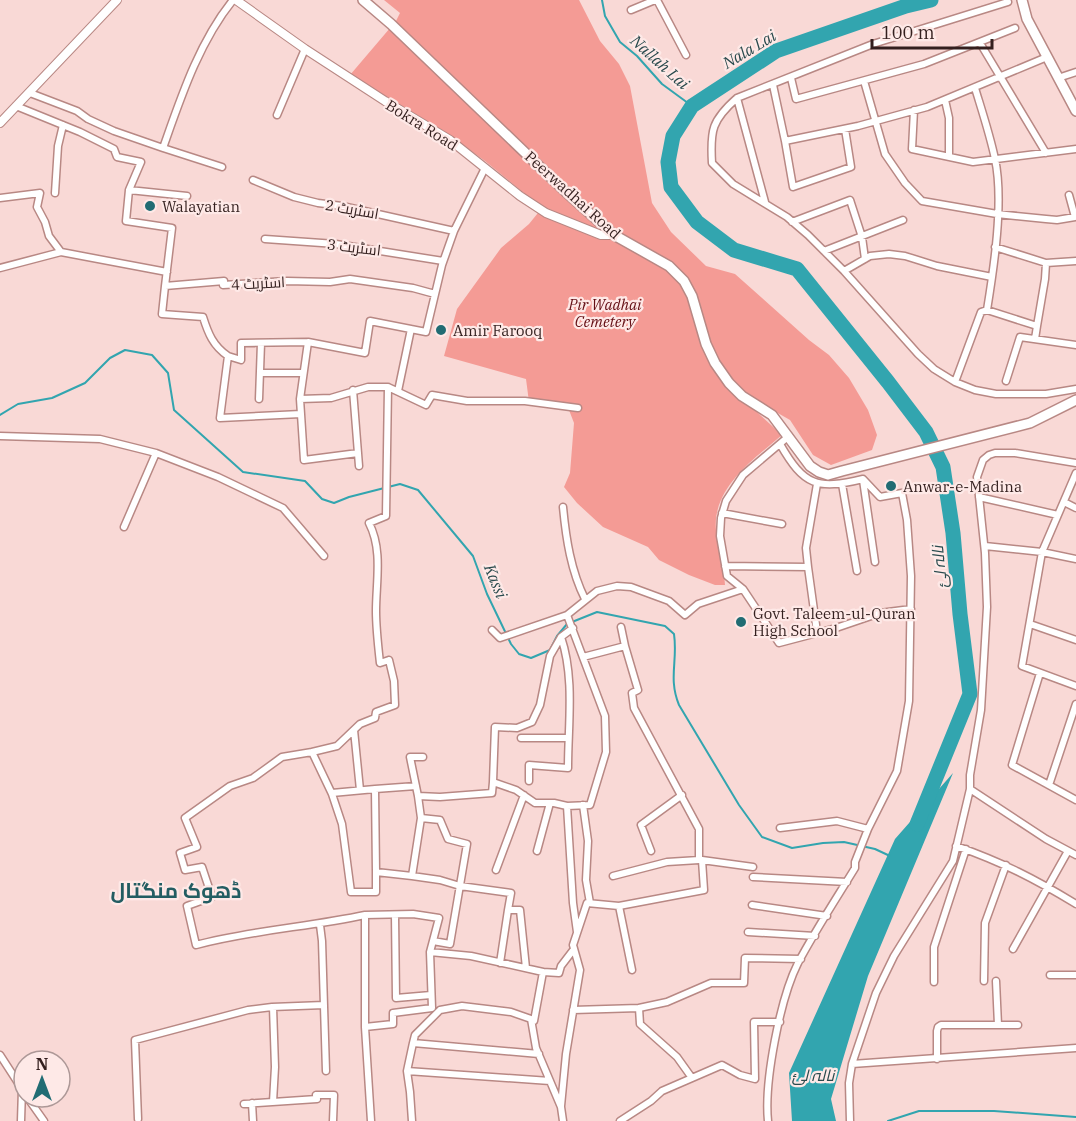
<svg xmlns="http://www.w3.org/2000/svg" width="1076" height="1121" viewBox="0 0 1076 1121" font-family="'IBM Plex Serif',Cairo,serif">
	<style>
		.green { fill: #f49b95 }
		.water { fill: #32a5af }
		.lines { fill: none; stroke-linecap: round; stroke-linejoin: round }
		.stream { stroke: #32a5af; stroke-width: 2 }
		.river { stroke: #32a5af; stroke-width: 15 }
		.minor-casing { stroke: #b88884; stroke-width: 9 }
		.tertiary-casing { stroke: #b88884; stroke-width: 10 }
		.secondary-casing { stroke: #b88884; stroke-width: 12 }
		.minor { stroke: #fff; stroke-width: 6 }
		.tertiary { stroke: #fff; stroke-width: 8 }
		.secondary { stroke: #fff; stroke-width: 9 }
		.poi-dot { fill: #216c73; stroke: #fee9e7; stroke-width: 2 }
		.labels { text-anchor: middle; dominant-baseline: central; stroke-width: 4.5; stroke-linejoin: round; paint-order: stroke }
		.street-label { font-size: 15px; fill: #331f1e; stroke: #fee9e7 }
		.poi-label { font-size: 15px; fill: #331f1e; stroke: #fee9e7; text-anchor: start }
		.park-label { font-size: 15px; font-style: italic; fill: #640e14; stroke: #fee9e7 }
		.water-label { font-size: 16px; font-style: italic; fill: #294a4d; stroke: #fee9e7 }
		.district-label { font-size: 21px; font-weight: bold; fill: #235d62; stroke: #fee9e7 }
	</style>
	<rect width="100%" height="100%" fill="#f9d9d6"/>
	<!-- green -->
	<path class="green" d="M 384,0 L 579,0 L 600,41 L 619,64 L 630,86 L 652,203 L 671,232 L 706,266 L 735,274 L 809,340 L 829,355 L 849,378 L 868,410 L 877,435 L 872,450 L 831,465 L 813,455 L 790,420 L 724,382 L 782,435 C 754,459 712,488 716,530 C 717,539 721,548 722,557 C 724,566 724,576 725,585 L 715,585 L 689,575 L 659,560 L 648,547 L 603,527 L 577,503 L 564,487 L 570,473 L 574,423 L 569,410 L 529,402 L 526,379 L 444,356 L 457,309 L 501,248 L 529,224 L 542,208 L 485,161 L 442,130 L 350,75 L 396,21 L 400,13 Z"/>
	<!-- water -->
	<path class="water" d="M 953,773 L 868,976 L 831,1099 L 836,1121 L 792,1121 L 789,1073 L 895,839 Z"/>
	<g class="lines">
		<!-- stream -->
		<path class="stream" d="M 602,0 L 605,16 L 620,42 L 637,56 L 662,84 L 692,106
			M 0,415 L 18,404 L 52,398 L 85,383 L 110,358 L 125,350 L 152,355 L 168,373 L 174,410 L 243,472 L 305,481 L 322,499 L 334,503 L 349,497 L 400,484 L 418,490 L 473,556 L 487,594 L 511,644 L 519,654 L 531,658 L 550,650 L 557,636 L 567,624 L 597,612 L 665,626 L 674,634 C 678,661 668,678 679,705 L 739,805 L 762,837 L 792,848 L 823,843 L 844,842 L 875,849 L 890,856
			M 888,1121 L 919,1111 L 994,1111 L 1076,1117"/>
		<!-- river -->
		<path class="river" d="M 917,824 L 970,694 L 960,614 L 953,533 L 943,467 L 926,432 L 888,382 L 797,269 L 734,250 L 697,222 L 671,187 L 668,162 L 673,136 L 692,106 L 776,51 L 906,6 L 931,0"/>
		<!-- minor casing -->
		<g class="minor-casing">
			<path id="minor" d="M 657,0 L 686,55
				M 1008,2 L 873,44 L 737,98 C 712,120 710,130 712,163 L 733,184 L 787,217 L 808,235 L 844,271 L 918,354 L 934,369 L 955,382 L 975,390 L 996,394 L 1046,394 L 1076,389
				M 631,10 L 655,0
				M 980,43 L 1046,153
				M 791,78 L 796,99 L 924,64 L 1015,28
				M 1058,78 L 1076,72
				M 864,81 L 885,154 L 905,183 L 922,201 L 997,214 L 1046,219 L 1057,220 L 1075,217 L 1069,195
				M 773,85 L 785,141 L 858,126 L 927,107 L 1047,57
				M 30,93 L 77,111 L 88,119 L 114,131 L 163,148
				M 737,98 L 765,202
				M 945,100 L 949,118 L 949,157
				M 16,106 L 80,132 L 114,149 L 117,157 L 141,162 L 129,190
				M 914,110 L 912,149 L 973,162 L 1076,149
				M 277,115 L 305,49
				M 785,141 L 793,187 L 851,167 L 845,129
				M 222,167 L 163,148 C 181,97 199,42 233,0
				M 253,180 L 294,197 L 318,203 L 342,206 L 454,231
				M 55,193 L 58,146 L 63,125
				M 0,198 L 40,193 L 37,207 L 45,222 L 49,236 L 61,252 L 167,272
				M 792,222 L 850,200 L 862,237 L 865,259
				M 265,239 L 336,244 L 443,261
				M 995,247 L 1046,263 L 1076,261
				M 824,251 L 903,220
				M 0,268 L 61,252
				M 844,271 L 870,256 L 889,254 L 905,256 L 937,266 L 992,277
				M 165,286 L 172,228 L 126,221 L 129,190 L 187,196
				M 987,310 L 1037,326 L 1035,339
				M 1037,326 L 1045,279 L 1046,263
				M 228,356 C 213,346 208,333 203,317 L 162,314 L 165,286 L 224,281 L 223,285 L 287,281 L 330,282 L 350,279 L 413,288 L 435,294
				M 260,373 L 303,373
				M 1006,381 L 1020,337 L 1076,345
				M 955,382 L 981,312 L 987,310 C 994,267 1004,201 995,159 C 990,135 982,111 975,88
				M 388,387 L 426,405 L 432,395 L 467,401 L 525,401 L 578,408
				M 353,390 L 359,466
				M 398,391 L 411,329
				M 259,399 L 261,343
				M 300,399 L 304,460 L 358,453
				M 301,414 L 220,418 L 228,356 L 241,360 L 241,343 L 308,342
				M 0,436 L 100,439 L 156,453 L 218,477 L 283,508 L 324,556
				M 789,436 L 743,475 L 726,501 L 721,518 L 720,536 L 727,576 L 743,589 L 779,643 L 836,628 L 880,613 L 911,609
				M 1076,473 L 1042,552 L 1022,666 L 1076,686
				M 863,480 L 875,562
				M 842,484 L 857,571
				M 979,497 L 1058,515
				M 1064,502 L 1076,508
				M 563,507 C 566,539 571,571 585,599
				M 722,513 L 782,524
				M 124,527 L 156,453
				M 985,546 L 1042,552 L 1076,559
				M 725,566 L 808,567 L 817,632
				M 808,567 L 806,548 L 817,484
				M 1030,624 L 1076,640
				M 492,630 L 500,638 L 567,615
				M 561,637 L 550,656 L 540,705 L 532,722 L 517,728 L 495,727 L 493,782 L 516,790 L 535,803 L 554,803 L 567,806
				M 583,657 L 625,646 L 621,627
				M 1040,673 L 1012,765 L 1076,800
				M 354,730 L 360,790
				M 521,738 L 568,738
				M 312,752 L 337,746 L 360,724 L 375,718 L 376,712 L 395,705 L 394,681 L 389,660 L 380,663 C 378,645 376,628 376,611 C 376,582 383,550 369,523 L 386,516 L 388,387 L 368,387 L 331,398 L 300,399 L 308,342 L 365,353 L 370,321 L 426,332 L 442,265 L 454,231 L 485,168
				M 423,757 L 410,757 L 418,796 L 440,797 L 492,793 L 493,782
				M 529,781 L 529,765 L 568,768 C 568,725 575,678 561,637 L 573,628
				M 1049,785 L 1076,704
				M 416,786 L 375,789 L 376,872 L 412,876 L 421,818
				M 970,789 L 1046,839 L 1076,855
				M 332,793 L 375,789
				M 418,796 L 421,818 L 440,820 L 448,839 L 467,844 L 450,944 L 433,941
				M 583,805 L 588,841 L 586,880 L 590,903
				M 780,828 L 837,821 L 868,829
				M 956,846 C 1002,862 1035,879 1076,904
				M 537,851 L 550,803
				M 651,851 L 641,825 L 682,795
				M 702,860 L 753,867
				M 496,870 L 524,795
				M 412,876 L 440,880 L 460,886 L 511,893 L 508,910
				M 613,876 L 667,862 L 699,860
				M 753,877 L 847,882
				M 752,905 L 827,916
				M 619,906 L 704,890 L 702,860 L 699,860 L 699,829 L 634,708 L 632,693 L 638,690 L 625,646
				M 365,915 C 309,927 252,930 196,945 L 187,906 L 212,897 L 202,867 L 185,870 L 180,853 L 197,847 L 185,818 L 230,786 L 253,778 L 282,757 L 312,752 L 332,794 L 342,824 L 351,892 L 376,892 L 376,872
				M 395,915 L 396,998 L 431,995
				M 320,925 L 322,941 L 326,1071
				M 577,932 L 573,903 L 567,806 L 590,805 L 606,752 L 605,716 L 567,615 L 597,591 L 617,586 L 631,587 L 669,601 L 685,615 L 698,604 L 743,589
				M 748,932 L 815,936
				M 1013,949 L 1068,851
				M 430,952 L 471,956 L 543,972 L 534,1021
				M 500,963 L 508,910 L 520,910 L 526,968
				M 543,972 L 559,973 L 561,966 L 574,949
				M 1050,975 L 1076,975
				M 984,981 L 985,923 L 1006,865
				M 996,981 L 998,1025
				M 934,982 L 934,947 L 966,849
				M 273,1007 L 275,1067 L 273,1102
				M 639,1008 L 667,1002 L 711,983 L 744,983 L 745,958 L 801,959
				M 573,1010 L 639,1008 L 640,1024 L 677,1057 L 692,1078
				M 365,1027 L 393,1024 L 393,1013 L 432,1008 L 430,952 L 439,918 L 413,914 L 365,915 L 365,1027 L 371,1121
				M 413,1043 L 407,1071 L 550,1081
				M 539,1054 L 413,1043 L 415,1035 L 440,1010 L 462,1006 L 511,1012 L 531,1019 L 536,1048 L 561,1107 L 563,1121
				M 0,1055 L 24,1092
				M 937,1059 L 937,1031 L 938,1027 L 941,1025 L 1018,1025
				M 852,1064 L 1076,1048
				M 407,1071 L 410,1092 L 412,1121
				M 27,1097 L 44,1121
				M 252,1103 L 253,1121
				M 244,1104 L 317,1099 L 316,1095 L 334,1095 L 333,1121
				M 561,1106 L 566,1054 L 580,970 L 573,945 L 587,903 L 619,906 L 632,970
				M 138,1119 L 135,1040 L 248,1010 L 272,1007 L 324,1005
				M 21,1121 L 22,1089
				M 620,1121 L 651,1101 L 662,1091 L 722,1065 L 740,1075 L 755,1079 L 754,1022 L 780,1022
				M 768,1121 C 764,1082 780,999 798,963 C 815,931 836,899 855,868 L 855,862 L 868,829 L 897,771 L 909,701 L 911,576 L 907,520 L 902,493 L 880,497 L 863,479 C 817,490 804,486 780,444
				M 850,1121 L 849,1083 L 852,1064 L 876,993 L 894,956 L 953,861 L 970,789 L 970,775 L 981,710 L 987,607 L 985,553 L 977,477 L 983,460 L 989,455 L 995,453 L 1015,453 L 1076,463"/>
		</g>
		<!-- tertiary casing -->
		<g class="tertiary-casing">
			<path id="tertiary" d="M 236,0 L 305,49 L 385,101 L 450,140 L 520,196 L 546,213 L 601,235 L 614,235
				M 0,123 L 117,0"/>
		</g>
		<!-- secondary casing -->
		<g class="secondary-casing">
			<path id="secondary" d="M 363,0 L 391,24 L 566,192 L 614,235 L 669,266 L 684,281 L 692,296 L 706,344 L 715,363 L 729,383 L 742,396 L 772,415 L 810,466 L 819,472 L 828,475 L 842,471 L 1030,423 L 1076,400
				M 1022,0 L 1027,19 L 1076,111"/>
		</g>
		<!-- minor -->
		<use href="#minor" class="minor"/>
		<!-- tertiary -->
		<use href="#tertiary" class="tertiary"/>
		<!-- secondary -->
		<use href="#secondary" class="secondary"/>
	</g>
	<!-- markers -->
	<g class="poi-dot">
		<circle cx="150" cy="206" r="6"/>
		<circle cx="441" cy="330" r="6"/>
		<circle cx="891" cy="486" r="6"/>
		<circle cx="741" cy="622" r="6"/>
	</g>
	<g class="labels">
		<!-- street labels -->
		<g class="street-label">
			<text transform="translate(422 125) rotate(32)">Bokra Road</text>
			<text transform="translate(573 195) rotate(42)">Peerwadhai Road</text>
			<text transform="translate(352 209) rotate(10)">اسٹریٹ 2</text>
			<text transform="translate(354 247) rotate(7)">اسٹریٹ 3</text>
			<text transform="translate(258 283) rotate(-3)">اسٹریٹ 4</text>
		</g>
		<!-- poi labels -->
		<g class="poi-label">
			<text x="162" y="206">Walayatian</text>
			<text x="453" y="330">Amir Farooq</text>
			<text x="903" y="486">Anwar-e-Madina</text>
			<text x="753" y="613">Govt. Taleem-ul-Quran<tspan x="753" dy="17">High School</tspan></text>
		</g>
		<!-- park labels -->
		<g class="park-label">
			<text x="605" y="304">Pir Wadhai<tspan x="605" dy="17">Cemetery</tspan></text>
		</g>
		<!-- water labels -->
		<g class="water-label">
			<text transform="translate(749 49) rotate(-31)">Nala Lai</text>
			<text transform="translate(660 62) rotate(42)">Nallah Lai</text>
			<text transform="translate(939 567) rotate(-96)">نالہ لئ</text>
			<text transform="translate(496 581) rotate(68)">Kassi</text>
			<text x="813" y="1075">نالہ لئ</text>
		</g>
		<!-- district labels -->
		<g class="district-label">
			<text x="176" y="890">ڈھوک منگتال</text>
		</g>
	</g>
	<!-- north arrow -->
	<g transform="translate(42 1079)"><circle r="28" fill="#fee9e7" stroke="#ad9897" stroke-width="1.5"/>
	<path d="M0-4.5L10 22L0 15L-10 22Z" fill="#216c73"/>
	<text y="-9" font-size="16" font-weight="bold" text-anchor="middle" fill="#331f1e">N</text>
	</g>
	<!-- scale -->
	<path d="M872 39v9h120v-9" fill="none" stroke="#331f1e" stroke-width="3"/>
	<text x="881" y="39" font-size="18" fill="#331f1e" stroke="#fee9e7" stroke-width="4.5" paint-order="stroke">100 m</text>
</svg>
